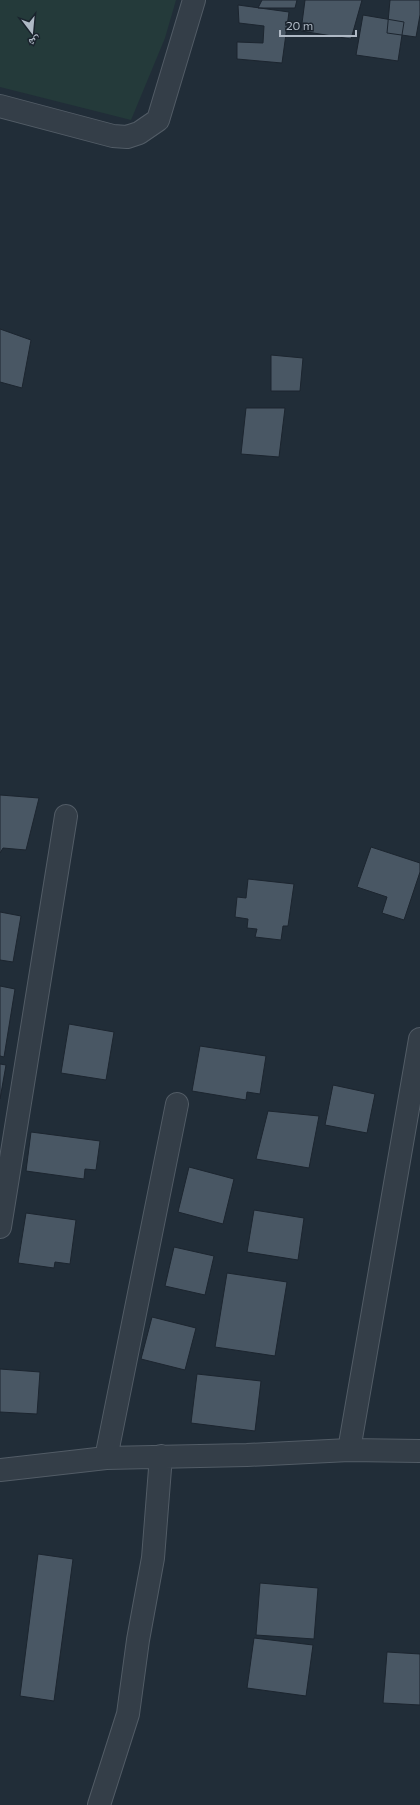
<svg xmlns="http://www.w3.org/2000/svg" width="420" height="1805" viewBox="0 0 420 1805" font-family="Commissioner,'Noto Naskh Arabic',sans-serif">
	<style>
		.green { fill: #243a3a }
		.building { fill: #495764; stroke: #1c252f }
		.lines { fill: none; stroke-linecap: round; stroke-linejoin: round }
		.minor-casing { stroke: #525c66; stroke-width: 24 }
		.minor { stroke: #343e48; stroke-width: 22 }
	</style>
	<rect width="100%" height="100%" fill="#212d38"/>
	<!-- green -->
	<path class="green" d="M 0,0 L 176,0 L 165,38 L 131,120 L 0,87 Z"/>
	<!-- building -->
	<path class="building" d="M 262,0 L 297,0 L 295,8 L 258,8 Z
		M 305,0 L 362,0 L 351,39 L 301,31 Z
		M 390,0 L 420,0 L 420,15 L 416,37 L 387,33 Z
		M 238,5 L 289,12 L 282,63 L 237,59 L 237,42 L 263,43 L 264,26 L 239,23 Z
		M 363,15 L 404,22 L 398,61 L 356,55 Z
		M 0,329 L 31,340 L 22,388 L 0,382 Z
		M 271,355 L 303,358 L 300,391 L 271,391 Z
		M 246,408 L 285,408 L 279,457 L 241,454 Z
		M 0,795 L 39,798 L 26,850 L 3,848 L 0,853 Z
		M 371,847 L 420,863 L 420,872 L 404,920 L 382,913 L 387,897 L 357,887 Z
		M 248,879 L 294,884 L 288,926 L 283,926 L 281,940 L 255,937 L 257,929 L 247,928 L 248,919 L 235,917 L 237,897 L 246,898 Z
		M 0,912 L 21,916 L 13,962 L 0,960 Z
		M 0,986 L 15,989 L 4,1057 L 0,1056 Z
		M 69,1024 L 114,1032 L 106,1080 L 61,1073 Z
		M 200,1046 L 266,1056 L 260,1094 L 247,1092 L 246,1100 L 192,1091 Z
		M 0,1064 L 6,1065 L 0,1099 Z
		M 333,1085 L 375,1094 L 367,1133 L 325,1125 Z
		M 268,1111 L 319,1116 L 309,1168 L 256,1159 Z
		M 31,1132 L 100,1141 L 96,1170 L 85,1169 L 84,1179 L 26,1171 Z
		M 189,1167 L 234,1179 L 223,1224 L 178,1212 Z
		M 254,1210 L 304,1218 L 298,1260 L 247,1252 Z
		M 26,1213 L 76,1220 L 70,1264 L 55,1262 L 54,1268 L 18,1263 Z
		M 174,1247 L 214,1256 L 205,1295 L 165,1286 Z
		M 227,1273 L 287,1282 L 275,1356 L 215,1347 Z
		M 152,1317 L 196,1328 L 185,1370 L 141,1359 Z
		M 0,1369 L 40,1372 L 37,1414 L 0,1412 Z
		M 197,1374 L 261,1381 L 255,1431 L 191,1423 Z
		M 38,1554 L 73,1559 L 54,1701 L 20,1696 Z
		M 260,1583 L 318,1588 L 314,1639 L 256,1635 Z
		M 254,1638 L 313,1645 L 306,1696 L 247,1688 Z
		M 387,1652 L 420,1654 L 420,1705 L 383,1703 Z"/>
	<g class="lines">
		<!-- minor casing -->
		<g class="minor-casing">
			<path id="minor" d="M 0,106 L 113,136 L 127,137 L 139,133 L 158,120 L 194,0
				M 0,1227 L 66,816
				M 349,1450 L 420,1039
				M 106,1458 L 177,1104
				M 0,1470 L 106,1458 L 247,1455 L 349,1450 L 420,1451
				M 99,1805 L 128,1714 L 138,1640 L 153,1558 L 161,1456"/>
		</g>
		<!-- minor -->
		<use href="#minor" class="minor"/>
	</g>
	<!-- north arrow -->
	<g transform="translate(32 32) rotate(164)" stroke="#1a232d" stroke-width="3" paint-order="stroke">
	<path d="M0-3L7 15L0 10L-7 15Z" fill="#afb9c5"/>
	<text y="-6" font-size="11" font-weight="bold" text-anchor="middle" fill="#afb9c5">ش</text>
	</g>
	<!-- scale -->
	<path d="M280 30v6h76v-6" fill="none" stroke="#afb9c5" stroke-width="2"/>
	<text x="286" y="30" font-size="12" fill="#afb9c5" stroke="#1a232d" stroke-width="3" paint-order="stroke">20 m</text>
</svg>
